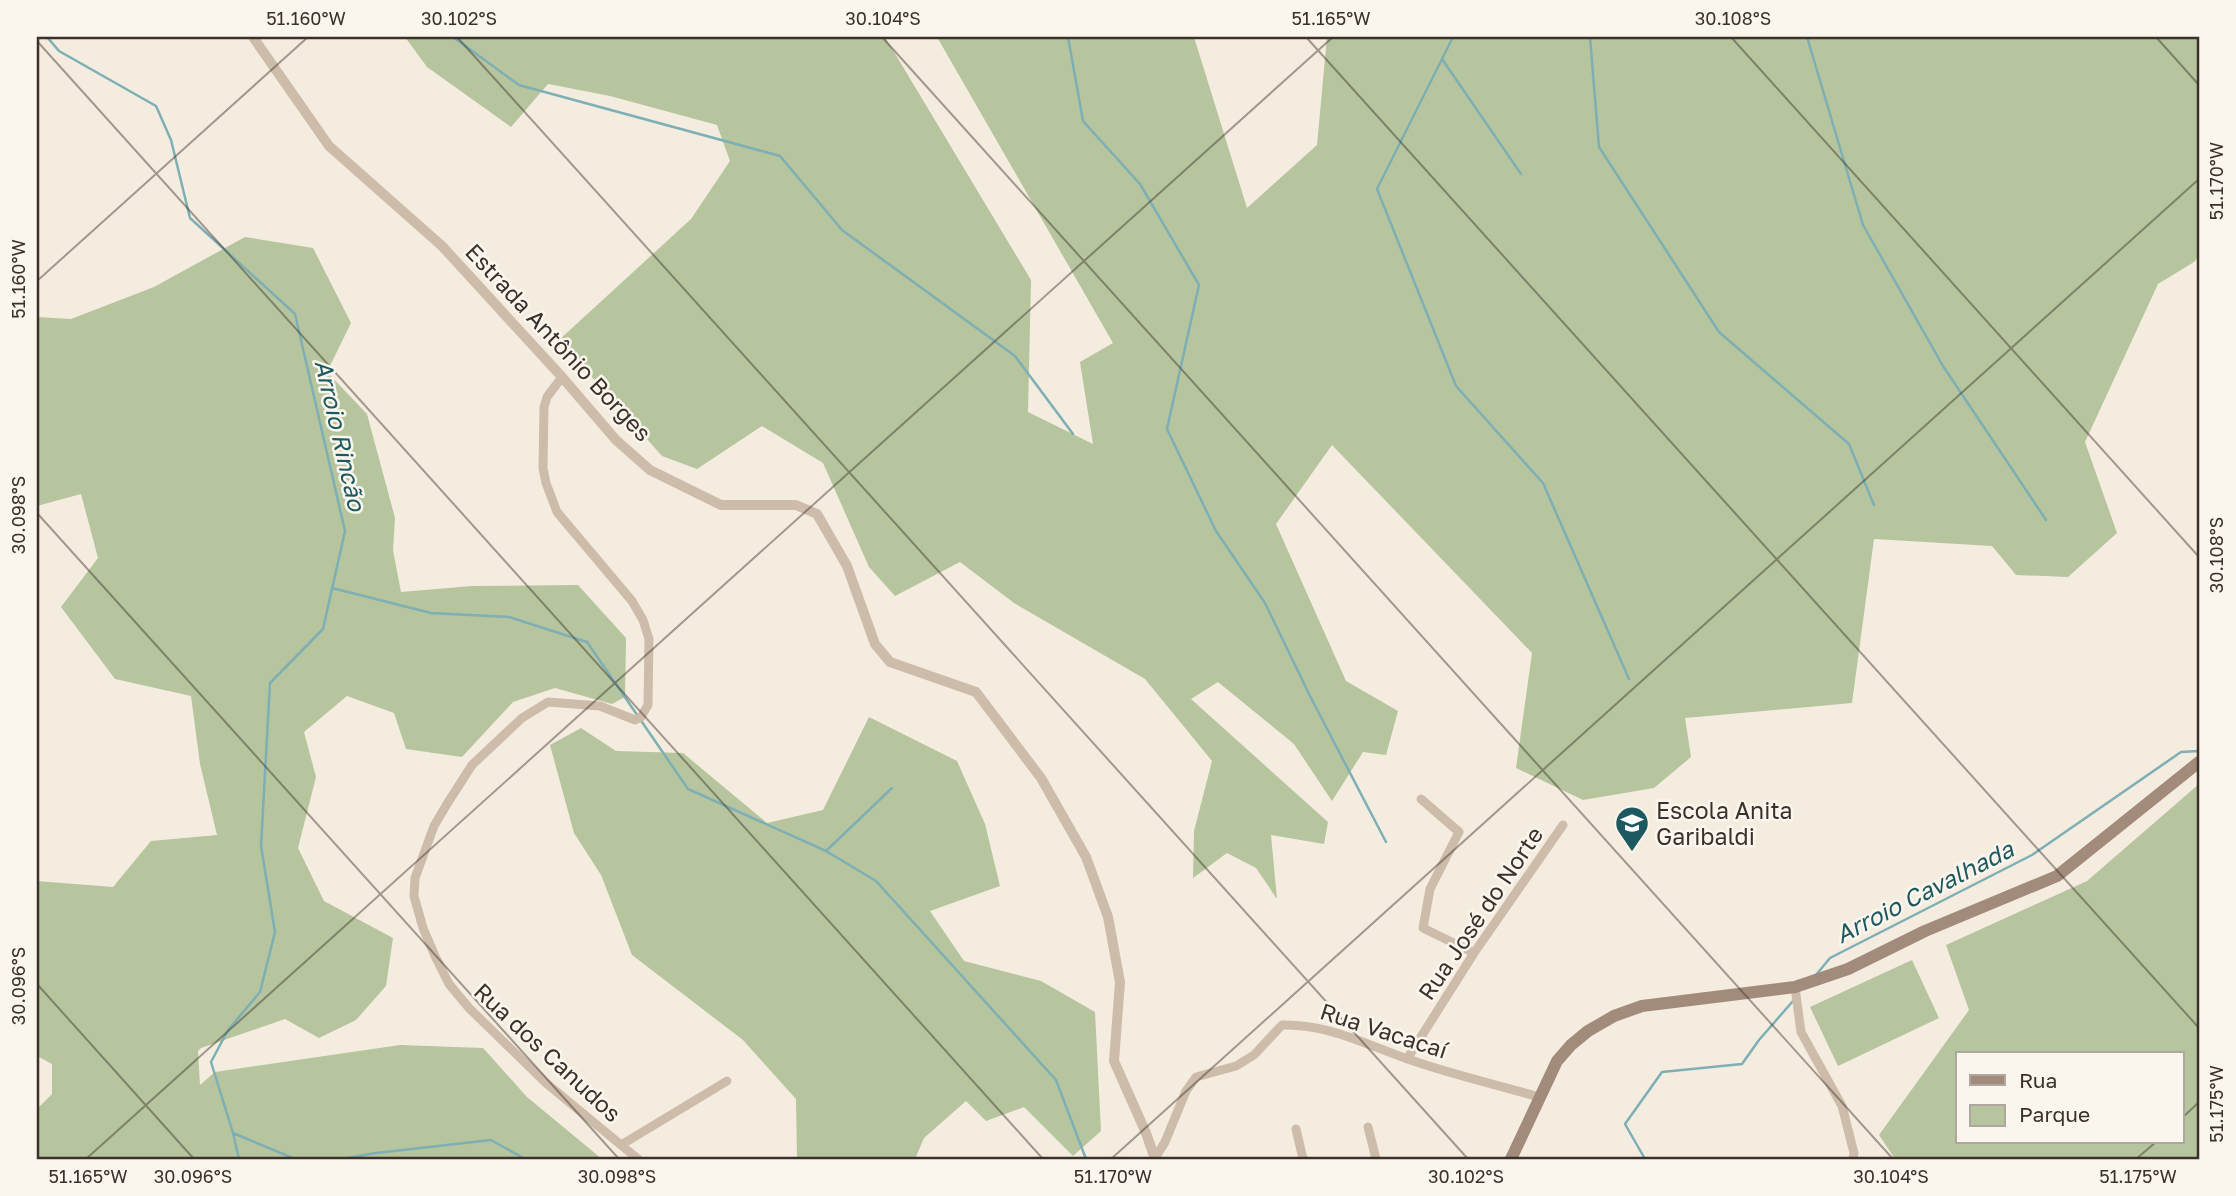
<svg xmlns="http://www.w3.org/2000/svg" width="2236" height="1196" viewBox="0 0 2236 1196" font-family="'Golos Text',sans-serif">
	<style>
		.green { fill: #b6c59e; fill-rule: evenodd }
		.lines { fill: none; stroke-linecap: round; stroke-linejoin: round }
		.stream { stroke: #7dafb4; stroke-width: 2.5 }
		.minor { stroke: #cebcab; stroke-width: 9 }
		.tertiary { stroke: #cebcab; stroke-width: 10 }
		.secondary { stroke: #a28b7b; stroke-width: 12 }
		.ticks { fill: none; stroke: #3b302a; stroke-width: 2; stroke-opacity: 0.45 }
		.labels { text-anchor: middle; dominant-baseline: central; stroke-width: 5; stroke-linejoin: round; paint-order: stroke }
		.street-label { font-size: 23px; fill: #3b302a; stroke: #fbf6ed }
		.poi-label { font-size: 23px; fill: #3b302a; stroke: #fbf6ed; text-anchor: start }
		.water-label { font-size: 24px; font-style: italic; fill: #1d5960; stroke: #fbf6ed }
		.neatline { fill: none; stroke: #3b302a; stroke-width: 2.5 }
		.ticks-label { font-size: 18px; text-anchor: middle; fill: #3b302a }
	</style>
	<rect width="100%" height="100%" fill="#f5ece0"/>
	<!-- green -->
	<path class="green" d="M 405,37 L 885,37 L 1031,280 L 1028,412 L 1093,444 L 1080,362 L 1113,343 L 937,37 L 1194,37 L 1247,208 L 1317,145 L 1327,37 L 2199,37 L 2199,256 L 2194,262 L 2158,284 L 2085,442 L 2117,533 L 2068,577 L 2016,575 L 1992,546 L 1874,539 L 1852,703 L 1685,718 L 1691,757 L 1654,788 L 1583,800 L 1516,768 L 1532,653 L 1332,445 L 1276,524 L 1346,681 L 1398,711 L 1386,755 L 1363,752 L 1332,801 L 1294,744 L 1218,682 L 1191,699 L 1328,822 L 1324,844 L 1271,835 L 1277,899 L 1256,868 L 1227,853 L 1193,878 L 1194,831 L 1212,761 L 1145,679 L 1014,603 L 960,562 L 895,596 L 869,567 L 823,463 L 762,426 L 697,469 L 662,456 L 559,340 L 691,219 L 730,161 L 717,125 L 610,96 L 548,84 L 511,127 L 427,67 Z
		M 245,237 L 313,248 L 351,323 L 327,372 L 367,414 L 395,518 L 393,550 L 401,592 L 472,586 L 578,585 L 626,638 L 625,697 L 612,704 L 555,688 L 513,702 L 462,757 L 406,749 L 394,713 L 347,696 L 304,732 L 316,777 L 298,848 L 324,901 L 393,938 L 386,986 L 356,1020 L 319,1038 L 285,1019 L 201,1048 L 198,1051 L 200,1085 L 215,1072 L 400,1045 L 483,1048 L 527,1097 L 602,1159 L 37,1159 L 37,1109 L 52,1094 L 52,1064 L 37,1056 L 37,881 L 113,887 L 151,841 L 217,835 L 200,764 L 191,696 L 115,679 L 61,607 L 98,558 L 81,494 L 37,506 L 37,317 L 71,319 L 154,287 Z
		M 869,717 L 957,761 L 985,824 L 1000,886 L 930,911 L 964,961 L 1041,981 L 1095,1012 L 1101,1131 L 1073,1156 L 1024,1107 L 986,1121 L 966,1101 L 924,1138 L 915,1159 L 797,1159 L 796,1099 L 743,1040 L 632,955 L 601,875 L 574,833 L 550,745 L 581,728 L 616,751 L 683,753 L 767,823 L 823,810 Z
		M 2199,784 L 2199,1159 L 1895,1159 L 1879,1135 L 1969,1010 L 1946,945 L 2087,881 ZM 1958,1054 L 2182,1054 L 2182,1142 L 1958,1142 Z
		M 1912,960 L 1939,1018 L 1838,1066 L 1810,1007 Z"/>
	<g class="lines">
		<!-- stream -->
		<path class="stream" d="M 47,37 L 59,51 L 156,106 L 171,140 L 190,218 L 295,314 L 345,531 L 323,629 L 270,683 L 261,846 L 275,932 L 260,992 L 228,1030 L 211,1062 L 233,1133 L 239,1159
			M 453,37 L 519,85 L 780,156 L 842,230 L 1015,356 L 1073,434
			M 1068,37 L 1083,121 L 1140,184 L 1199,285 L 1167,429 L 1216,531 L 1265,603 L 1310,696 L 1386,842
			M 1453,37 L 1377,189 L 1456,386 L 1543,483 L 1629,679
			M 1590,37 L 1599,147 L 1719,332 L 1849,444 L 1874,505
			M 1807,37 L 1863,225 L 1943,366 L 2046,520
			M 1442,59 L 1521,174
			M 332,588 L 431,613 L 509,617 L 587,642 L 688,789 L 826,851 L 876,881 L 1056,1080 L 1086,1159
			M 826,851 L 892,788
			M 1816,975 L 1830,958 L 2032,855 L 2181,752 L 2199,751
			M 233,1133 L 295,1159
			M 342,1159 L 376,1153 L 491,1140 L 525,1159
			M 1645,1159 L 1625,1124 L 1662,1072 L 1742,1064 L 1759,1040 L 1793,1001"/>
		<!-- minor -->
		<path class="minor" d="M 562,377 L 547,397 L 544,407 L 543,468 L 546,483 L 557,512 L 632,601 L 643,620 L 649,639 L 648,705 L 641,717 L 635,720 L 600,706 L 548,702 L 522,718 L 472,765 L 447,804 L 434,826 L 415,878 L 414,896 L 423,928 L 435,956 L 449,984 L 469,1008 L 546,1083 L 638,1159
			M 1421,799 L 1459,832 L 1430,889 L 1423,928 L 1474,953
			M 1795,987 L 1801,1032 L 1842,1106 L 1854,1153 L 1853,1159
			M 1407,1059 L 1474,953 L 1563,825
			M 1368,1127 L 1376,1159
			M 1296,1129 L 1303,1159
			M 621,1145 L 727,1081
			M 1155,1158 L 1165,1142 L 1186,1091 L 1196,1077 L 1236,1066 L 1254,1055 L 1282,1025 C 1328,1024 1362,1043 1405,1058 C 1449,1074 1495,1084 1539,1097"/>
		<!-- tertiary -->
		<path class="tertiary" d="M 253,37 L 329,146 L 442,246 L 562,377 L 616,440 L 650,470 L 721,505 L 796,505 L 817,514 L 847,566 L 875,644 L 890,662 L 976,692 L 1041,778 L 1086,857 L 1108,917 L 1120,982 L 1114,1061 L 1146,1133 L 1155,1159"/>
		<!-- secondary -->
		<path class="secondary" d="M 1511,1159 L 1557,1061 L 1571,1045 L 1588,1031 L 1614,1016 L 1642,1006 L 1795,987 L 1848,969 L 1925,931 L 2057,876 L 2199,762"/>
	</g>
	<!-- ticks -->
	<path class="ticks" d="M 457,37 L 1468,1159M 882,37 L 1893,1159M 1306,37 L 2199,1028M 1731,37 L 2199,557M 2156,37 L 2199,85M 37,41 L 1043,1159M 37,281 L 308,37M 37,513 L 619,1159M 37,984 L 194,1159M 2182,1118 L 2199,1102M 86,1159 L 1333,37M 1111,1159 L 2199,179M 2136,1159 L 2156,1142"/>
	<!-- icons -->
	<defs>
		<g id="school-pin" transform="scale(1.75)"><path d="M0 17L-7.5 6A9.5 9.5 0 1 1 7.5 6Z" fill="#1d5960" stroke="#fbf6ed"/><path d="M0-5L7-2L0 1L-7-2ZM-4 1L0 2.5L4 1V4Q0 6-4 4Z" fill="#fff"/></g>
	</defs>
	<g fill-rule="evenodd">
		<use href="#school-pin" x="1632" y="823"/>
	</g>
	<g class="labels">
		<!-- street labels -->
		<g class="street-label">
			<text transform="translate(559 342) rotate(47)">Estrada Antônio Borges</text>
			<text transform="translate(1480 913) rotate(-56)">Rua José do Norte</text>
			<text transform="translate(1384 1030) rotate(18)">Rua Vacacaí</text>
			<text transform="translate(548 1052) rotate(43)">Rua dos Canudos</text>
		</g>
		<!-- poi labels -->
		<g class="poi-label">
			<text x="1656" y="810">Escola Anita<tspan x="1656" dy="26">Garibaldi</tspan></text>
		</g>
		<!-- water labels -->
		<g class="water-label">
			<text transform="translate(341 435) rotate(77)">Arroio Rincão</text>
			<text transform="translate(1924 891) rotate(-27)">Arroio Cavalhada</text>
		</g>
	</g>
	<!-- border -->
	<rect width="2236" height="1196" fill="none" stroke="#fbf6ed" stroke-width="77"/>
	<!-- legend -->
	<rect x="1956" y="1052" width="228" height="91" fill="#fbf6ed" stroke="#aea79f" stroke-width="2"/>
	<rect x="1970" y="1075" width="35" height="10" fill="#a28b7b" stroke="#aea79f" stroke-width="2"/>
	<text x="2019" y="1088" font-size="21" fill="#3b302a">Rua</text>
	<rect x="1970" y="1105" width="35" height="21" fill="#b6c59e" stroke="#aea79f" stroke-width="2"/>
	<text x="2019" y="1122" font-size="21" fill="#3b302a">Parque</text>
	<rect x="38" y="38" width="2160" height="1120" class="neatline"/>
	<g class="ticks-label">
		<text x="306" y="25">51.160°W</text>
		<text x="459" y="25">30.102°S</text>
		<text x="883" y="25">30.104°S</text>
		<text x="1331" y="25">51.165°W</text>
		<text x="1733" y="25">30.108°S</text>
		<text transform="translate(2217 181) rotate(-90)" y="6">51.170°W</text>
		<text transform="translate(19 279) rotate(-90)" y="6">51.160°W</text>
		<text transform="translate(19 515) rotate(-90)" y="6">30.098°S</text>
		<text transform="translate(2217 555) rotate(-90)" y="6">30.108°S</text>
		<text transform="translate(19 986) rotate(-90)" y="6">30.096°S</text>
		<text transform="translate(2217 1104) rotate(-90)" y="6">51.175°W</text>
		<text x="88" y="1183">51.165°W</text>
		<text x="193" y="1183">30.096°S</text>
		<text x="617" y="1183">30.098°S</text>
		<text x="1113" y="1183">51.170°W</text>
		<text x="1466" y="1183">30.102°S</text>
		<text x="1891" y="1183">30.104°S</text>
		<text x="2138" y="1183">51.175°W</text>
	</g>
</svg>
